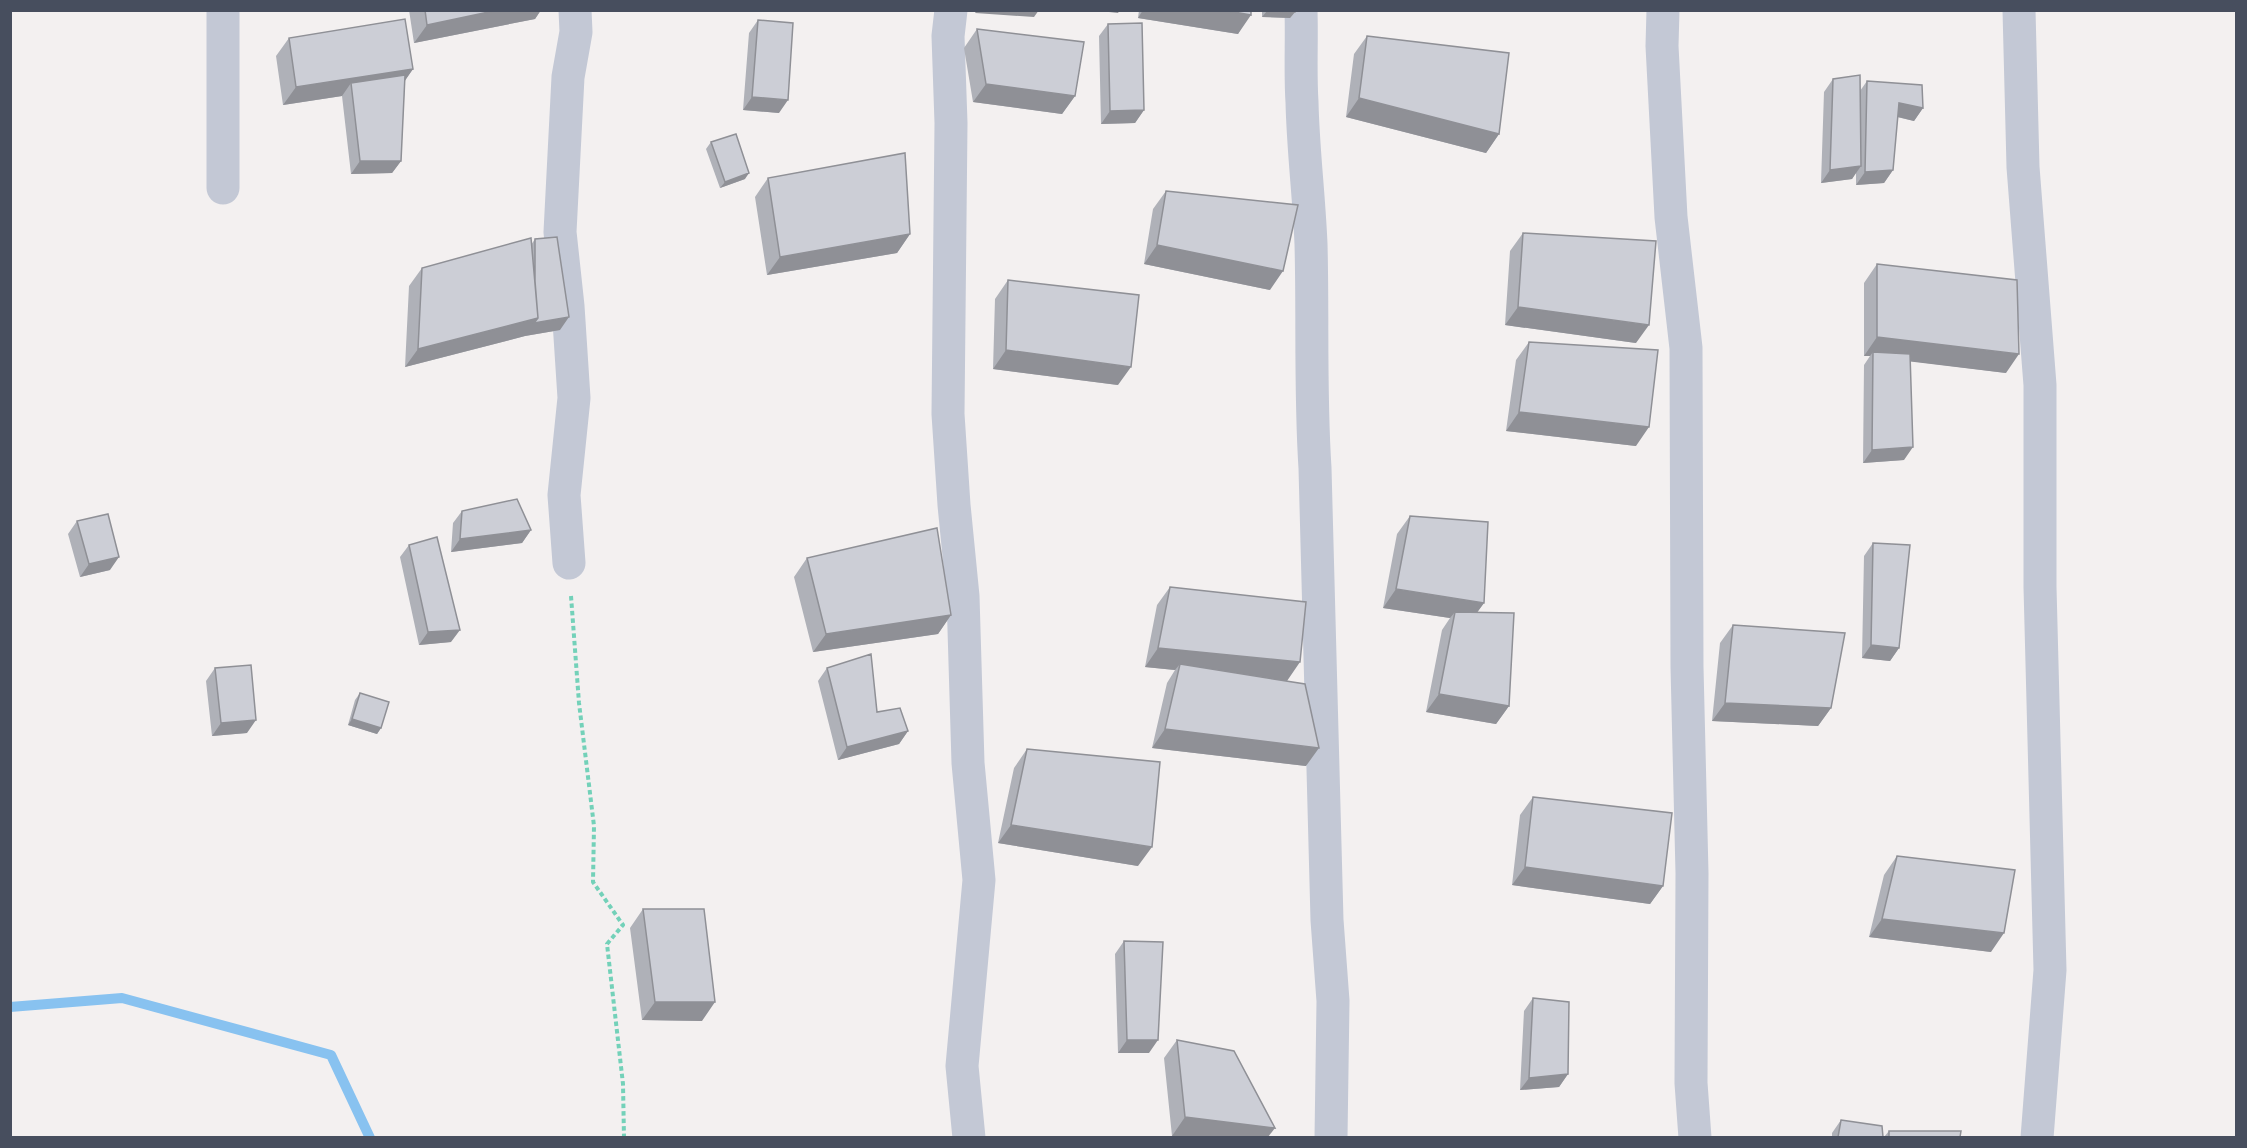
<svg xmlns="http://www.w3.org/2000/svg" width="2247" height="1148" viewBox="0 0 2247 1148" font-family="Arial,sans-serif">
	<style>
		.lines { fill: none; stroke-linecap: round; stroke-linejoin: round }
		.stream { stroke: #88c2f0; stroke-width: 10 }
		.path { stroke: #73d1b9; stroke-width: 4; stroke-dasharray: 4.5 3; stroke-linecap: butt }
		.minor { stroke: #c3c8d5; stroke-width: 33 }
		.wall { fill: #afb1b8 }
		.shaded-wall { fill: #8f9096 }
		.building { fill: #ccced6; stroke: #8f9096; stroke-width: 1.5 }
	</style>
	<rect width="100%" height="100%" fill="#f3f0f0"/>
	<g class="lines">
		<!-- stream -->
		<path class="stream" d="M 10,1007 L 122,998 L 331,1055 L 370,1138"/>
		<!-- path -->
		<path class="path" d="M 571,596 L 579,703 L 594,826 L 593,882 L 623,925 L 607,944 L 623,1084 L 624,1138"/>
		<!-- minor -->
		<path class="minor" d="M 951,10 L 948,36 L 951,123 L 948,414 L 954,505 L 963,596 L 968,763 L 979,880 L 962,1066 L 969,1138
			M 1301,10 C 1302,41 1300,72 1302,102 C 1303,149 1309,196 1311,244 C 1313,318 1310,393 1315,468 L 1327,920 L 1333,1001 L 1331,1138
			M 1663,10 L 1662,46 L 1671,217 L 1686,348 L 1687,667 L 1692,873 L 1691,1083 L 1695,1138
			M 2019,10 L 2023,167 L 2040,385 L 2040,587 L 2050,970 L 2037,1138
			M 223,188 L 223,10
			M 569,563 L 564,495 L 574,398 L 568,306 L 560,232 L 568,77 L 576,32 L 575,10"/>
	</g>
	<!-- wall -->
	<path class="wall" d="M 409,10 L 541,10 L 535,19 L 414,43 Z
		M 1139,10 L 1251,10 L 1238,34 L 1138,18 Z
		M 1262,10 L 1295,10 L 1295,12 L 1290,18 L 1262,17 Z
		M 758,20 L 779,113 L 743,110 L 749,33 Z
		M 1108,24 L 1144,110 L 1135,123 L 1101,124 L 1099,36 Z
		M 977,29 L 1075,96 L 1062,114 L 973,102 L 964,48 Z
		M 1367,36 L 1499,134 L 1486,153 L 1346,117 L 1354,54 Z
		M 289,38 L 413,69 L 405,80 L 401,161 L 392,173 L 351,174 L 342,96 L 283,105 L 276,56 Z
		M 1833,79 L 1860,91 L 1867,81 L 1923,108 L 1914,121 L 1897,117 L 1893,170 L 1884,183 L 1856,185 L 1856,172 L 1852,179 L 1821,183 L 1824,92 Z
		M 711,142 L 745,179 L 720,188 L 706,149 Z
		M 768,178 L 910,234 L 897,253 L 767,275 L 755,197 Z
		M 1166,191 L 1270,290 L 1144,264 L 1153,209 Z
		M 1523,233 L 1636,343 L 1505,325 L 1510,251 Z
		M 535,239 L 560,330 L 525,336 L 405,367 L 409,286 L 422,268 L 531,245 Z
		M 1877,264 L 2006,373 L 1910,361 L 1904,460 L 1863,463 L 1864,365 L 1870,356 L 1864,356 L 1864,283 Z
		M 1008,280 L 1118,385 L 993,369 L 995,299 Z
		M 1529,342 L 1636,446 L 1506,431 L 1516,360 Z
		M 462,511 L 531,530 L 522,543 L 451,552 L 453,523 Z
		M 1410,516 L 1484,603 L 1477,612 L 1509,706 L 1496,724 L 1426,712 L 1442,630 L 1450,618 L 1383,608 L 1397,534 Z
		M 77,521 L 110,570 L 80,577 L 68,534 Z
		M 1873,543 L 1899,648 L 1890,661 L 1862,658 L 1864,556 Z
		M 409,545 L 451,642 L 419,645 L 400,557 Z
		M 807,558 L 951,615 L 938,634 L 813,652 L 794,577 Z
		M 1170,587 L 1287,681 L 1306,766 L 1152,748 L 1167,683 L 1175,670 L 1145,667 L 1157,605 Z
		M 1733,625 L 1831,708 L 1818,726 L 1712,721 L 1720,643 Z
		M 215,668 L 247,733 L 212,736 L 206,681 Z
		M 827,668 L 877,712 L 908,731 L 899,744 L 838,760 L 818,681 Z
		M 360,693 L 381,728 L 377,734 L 348,725 L 355,700 Z
		M 1027,749 L 1138,866 L 998,843 L 1014,768 Z
		M 1533,797 L 1663,886 L 1650,904 L 1512,885 L 1520,815 Z
		M 1897,856 L 1991,952 L 1869,937 L 1884,875 Z
		M 643,909 L 702,1021 L 642,1020 L 630,928 Z
		M 1124,941 L 1149,1053 L 1118,1053 L 1115,954 Z
		M 1533,998 L 1568,1074 L 1559,1087 L 1520,1090 L 1524,1011 Z
		M 1177,1040 L 1275,1128 L 1172,1136 L 1164,1058 Z
		M 1841,1120 L 1883,1137 L 1832,1137 L 1832,1133 Z
		M 1889,1131 L 1960,1137 L 1884,1137 Z"/>
	<!-- shaded-wall -->
	<path class="shaded-wall" d="M 498,10 L 541,10 L 535,19 L 414,43 L 427,25 Z
		M 977,10 L 1039,10 L 1034,17 L 975,13 Z
		M 1091,10 L 1120,10 L 1118,13 Z
		M 1143,10 L 1223,10 L 1251,15 L 1238,34 L 1138,18 Z
		M 1267,11 L 1295,12 L 1290,18 L 1262,17 Z
		M 413,69 L 400,88 L 351,83 L 342,96 L 283,105 L 296,87 Z
		M 986,84 L 1075,96 L 1062,114 L 973,102 Z
		M 752,97 L 788,100 L 779,113 L 743,110 Z
		M 1359,98 L 1499,134 L 1486,153 L 1346,117 Z
		M 1899,103 L 1923,108 L 1914,121 L 1890,115 Z
		M 1144,110 L 1135,123 L 1101,124 L 1110,111 Z
		M 360,161 L 401,161 L 392,173 L 351,174 Z
		M 1861,166 L 1852,179 L 1821,183 L 1830,170 Z
		M 1893,170 L 1884,183 L 1856,185 L 1865,172 Z
		M 749,173 L 745,179 L 720,188 L 725,182 Z
		M 910,234 L 897,253 L 767,275 L 780,257 Z
		M 1157,245 L 1283,271 L 1270,290 L 1144,264 Z
		M 1518,307 L 1649,325 L 1636,343 L 1505,325 Z
		M 569,317 L 560,330 L 525,336 L 405,367 L 418,349 L 538,318 Z
		M 1877,337 L 2019,354 L 2006,373 L 1873,357 L 1873,352 L 1870,356 L 1864,356 Z
		M 1006,350 L 1131,367 L 1118,385 L 993,369 Z
		M 1519,412 L 1649,427 L 1636,446 L 1506,431 Z
		M 1913,447 L 1904,460 L 1863,463 L 1872,450 Z
		M 531,530 L 522,543 L 451,552 L 460,539 Z
		M 119,557 L 110,570 L 80,577 L 89,564 Z
		M 1396,589 L 1484,603 L 1471,621 L 1455,612 L 1450,618 L 1383,608 Z
		M 951,615 L 938,634 L 813,652 L 826,634 Z
		M 460,630 L 451,642 L 419,645 L 428,632 Z
		M 1871,645 L 1899,648 L 1890,661 L 1862,658 Z
		M 1158,648 L 1300,662 L 1287,681 L 1180,664 L 1175,670 L 1145,667 Z
		M 1439,694 L 1509,706 L 1496,724 L 1426,712 Z
		M 1725,703 L 1831,708 L 1818,726 L 1712,721 Z
		M 352,719 L 381,728 L 377,734 L 348,725 Z
		M 256,720 L 247,733 L 212,736 L 221,723 Z
		M 1165,729 L 1319,748 L 1306,766 L 1152,748 Z
		M 908,731 L 899,744 L 838,760 L 847,747 Z
		M 1011,825 L 1152,847 L 1138,866 L 998,843 Z
		M 1525,867 L 1663,886 L 1650,904 L 1512,885 Z
		M 1882,919 L 2004,933 L 1991,952 L 1869,937 Z
		M 655,1002 L 715,1002 L 702,1021 L 642,1020 Z
		M 1127,1040 L 1158,1040 L 1149,1053 L 1118,1053 Z
		M 1568,1074 L 1559,1087 L 1520,1090 L 1529,1078 Z
		M 1185,1117 L 1275,1128 L 1268,1137 L 1186,1137 L 1172,1136 Z"/>
	<!-- building -->
	<path class="building" d="M 425,10 L 498,10 L 427,25 Z
		M 1223,10 L 1251,10 L 1251,15 Z
		M 1267,10 L 1295,10 L 1295,12 L 1267,11 Z
		M 405,19 L 413,69 L 296,87 L 289,38 Z
		M 758,20 L 793,23 L 788,100 L 752,97 Z
		M 1142,23 L 1144,110 L 1110,111 L 1108,24 Z
		M 977,29 L 1084,42 L 1075,96 L 986,84 Z
		M 1367,36 L 1509,53 L 1499,134 L 1359,98 Z
		M 405,75 L 401,161 L 360,161 L 351,83 Z
		M 1860,75 L 1861,166 L 1830,170 L 1833,79 Z
		M 1867,81 L 1922,85 L 1923,108 L 1899,103 L 1893,170 L 1865,172 Z
		M 736,134 L 749,173 L 725,182 L 711,142 Z
		M 905,153 L 910,234 L 780,257 L 768,178 Z
		M 1166,191 L 1298,205 L 1283,271 L 1157,245 Z
		M 1523,233 L 1656,241 L 1649,325 L 1518,307 Z
		M 557,237 L 569,317 L 534,323 L 538,318 L 535,281 L 535,239 Z
		M 531,238 L 538,318 L 418,349 L 422,268 Z
		M 1877,264 L 2017,280 L 2019,354 L 1877,337 Z
		M 1008,280 L 1139,295 L 1131,367 L 1006,350 Z
		M 1529,342 L 1658,350 L 1649,427 L 1519,412 Z
		M 1873,352 L 1910,354 L 1913,447 L 1872,450 Z
		M 517,499 L 531,530 L 460,539 L 462,511 Z
		M 108,514 L 119,557 L 89,564 L 77,521 Z
		M 1410,516 L 1488,522 L 1484,603 L 1396,589 Z
		M 937,528 L 951,615 L 826,634 L 807,558 Z
		M 437,537 L 460,630 L 428,632 L 409,545 Z
		M 1873,543 L 1910,545 L 1899,648 L 1871,645 Z
		M 1170,587 L 1306,602 L 1300,662 L 1158,648 Z
		M 1455,612 L 1514,613 L 1509,706 L 1439,694 Z
		M 1733,625 L 1845,633 L 1831,708 L 1725,703 Z
		M 871,654 L 877,712 L 900,708 L 908,731 L 847,747 L 827,668 Z
		M 1180,664 L 1305,684 L 1319,748 L 1165,729 Z
		M 251,665 L 256,720 L 221,723 L 215,668 Z
		M 360,693 L 389,702 L 381,728 L 352,719 Z
		M 1027,749 L 1160,762 L 1152,847 L 1011,825 Z
		M 1533,797 L 1672,813 L 1663,886 L 1525,867 Z
		M 1897,856 L 2015,870 L 2004,933 L 1882,919 Z
		M 643,909 L 704,909 L 715,1002 L 655,1002 Z
		M 1124,941 L 1163,942 L 1158,1040 L 1127,1040 Z
		M 1533,998 L 1569,1002 L 1568,1074 L 1529,1078 Z
		M 1177,1040 L 1234,1051 L 1275,1128 L 1185,1117 Z
		M 1841,1120 L 1882,1126 L 1883,1137 L 1838,1137 Z
		M 1889,1131 L 1961,1131 L 1960,1137 L 1889,1137 Z"/>
	<!-- border -->
	<rect width="2247" height="1148" fill="none" stroke="#474e5e" stroke-width="24"/>
</svg>
